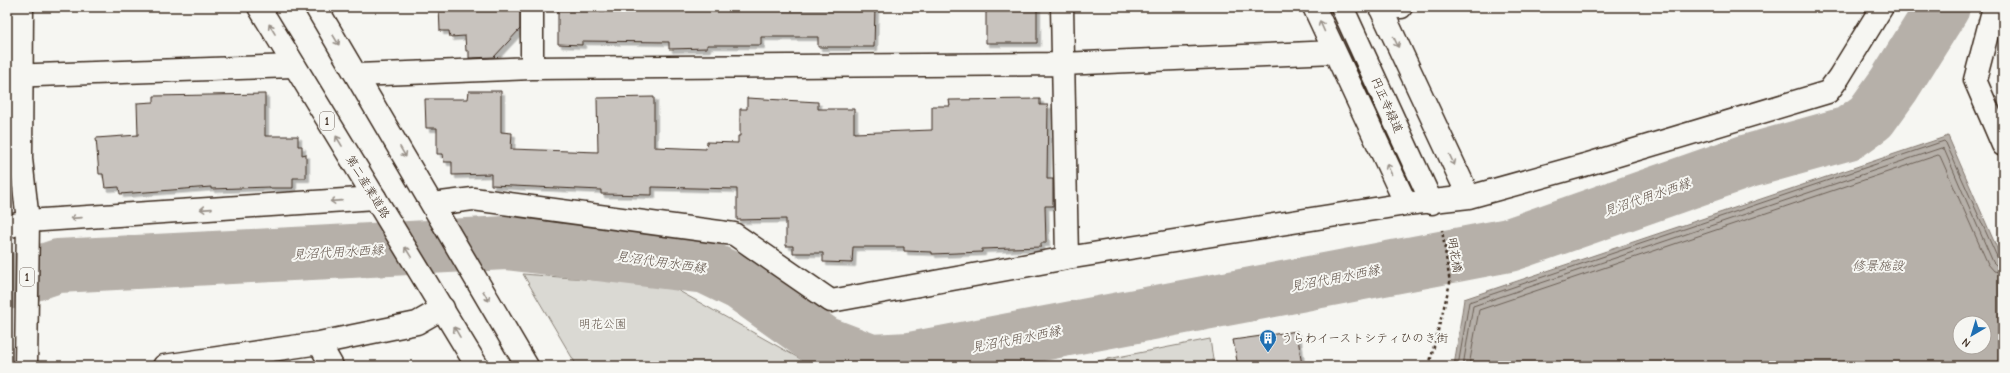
<svg xmlns="http://www.w3.org/2000/svg" width="2010" height="373" viewBox="0 0 2010 373" font-family="'Comic Neue','Klee One',sans-serif">
	<style>
		.green { fill: #dad9d3; stroke: #8a8278 }
		.water { fill: #b6b0a9; stroke: #857a71; fill-rule: evenodd }
		.lines { fill: none; stroke-linecap: round; stroke-linejoin: round }
		.shore { stroke: #6c6056; stroke-width: 1 }
		.river { stroke: #b6b0a9; stroke-width: 54 }
		.building { fill: #c8c3be; stroke: #3b2a1e; filter: url(#shadow) }
		.minor-casing { stroke: #3b2a1e; stroke-width: 25 }
		.major-casing { stroke: #3b2a1e; stroke-width: 25 }
		.path { stroke: #3b2a1e; stroke-width: 2.5; stroke-dasharray: 3 3; stroke-linecap: butt }
		.minor { stroke: #f6f6f2; stroke-width: 22 }
		.major { stroke: #f6f6f2; stroke-width: 22 }
		.oneway { stroke: #989088 }
		.labels { text-anchor: middle; dominant-baseline: central; stroke-width: 4; stroke-linejoin: round; paint-order: stroke }
		.shield { fill: #f6f6f2; stroke: #73675e; stroke-width: 1 }
		.shield-label { font-size: 11px; font-weight: bold; fill: #3b2a1e }
		.street-label { font-size: 12px; fill: #3b2a1e; stroke: #f6f6f2 }
		.park-label { font-size: 12px; fill: #63564b; stroke: #f6f6f2 }
		.poi-label { font-size: 12px; fill: #3b2a1e; stroke: #f6f6f2; text-anchor: start }
		.water-label { font-size: 13px; font-style: italic; fill: #605248; stroke: #f6f6f2 }
	</style>
	<defs>
		<filter id="shadow"><feDropShadow dx="3.5" dy="3.5" stdDeviation="0" flood-color="#0004"/></filter>
	</defs>
	<rect width="100%" height="100%" fill="#f6f6f2"/>
	<filter id="ink" filterUnits="userSpaceOnUse"><feTurbulence type="fractalNoise" baseFrequency=".025" numOctaves="2"/><feDisplacementMap in="SourceGraphic" scale="8" xChannelSelector="R" yChannelSelector="G"/><feConvolveMatrix kernelMatrix="1 2 1 2 8 2 1 2 1" color-interpolation-filters="sRGB"/></filter>
	<g filter="url(#ink)">
		<!-- green -->
		<path class="green" d="M 523,274 L 670,286 L 813,366 L 577,366 Z
			M 1210,339 L 1214,366 L 1072,366 Z"/>
		<!-- water -->
		<path class="water" d="M 1948,136 L 2003,262 L 2003,366 L 1454,366 L 1464,299 ZM 1960,323 L 1984,323 L 1984,347 L 1960,347 Z"/>
		<g class="lines">
			<!-- shore -->
			<path class="shore" d="M 1458,366 L 1469,302 L 1944,141 L 1946,143 L 1998,259 L 2003,262
				M 1463,366 L 1473,306 L 1941,148 L 1944,149 L 1993,262 L 1997,266 L 2003,267
				M 1469,366 L 1479,310 L 1938,155 L 1940,156 L 1988,264 L 1994,271 L 2003,273"/>
			<!-- river -->
			<path class="river" d="M 7,283 L 58,266 L 506,243 L 706,267 L 741,284 L 824,343 L 871,361 L 910,359 L 1509,245 L 1745,162 L 1849,133 L 1871,117 L 1894,85 L 1943,7"/>
		</g>
		<!-- building -->
		<path class="building" d="M 439,7 L 520,7 L 520,29 L 494,57 L 469,58 L 469,51 L 466,51 L 465,36 L 450,37 L 449,31 L 440,31 Z
			M 558,7 L 591,8 L 591,11 L 684,11 L 684,7 L 875,7 L 874,47 L 818,47 L 818,37 L 761,37 L 761,45 L 707,45 L 707,48 L 669,49 L 669,42 L 582,41 L 582,45 L 558,44 Z
			M 986,7 L 1037,7 L 1037,43 L 986,43 Z
			M 469,91 L 501,91 L 501,132 L 512,133 L 511,149 L 598,152 L 597,98 L 654,97 L 654,147 L 706,149 L 707,142 L 738,143 L 738,136 L 740,136 L 740,109 L 747,109 L 747,98 L 818,102 L 818,109 L 854,109 L 854,133 L 932,130 L 932,106 L 950,106 L 949,100 L 1040,99 L 1040,105 L 1048,105 L 1047,179 L 1053,179 L 1053,206 L 1045,206 L 1046,243 L 1041,243 L 1041,247 L 982,249 L 982,252 L 932,254 L 932,252 L 904,251 L 904,247 L 853,247 L 852,263 L 823,262 L 823,253 L 793,253 L 793,246 L 786,246 L 786,219 L 737,220 L 737,189 L 652,187 L 652,195 L 601,194 L 601,190 L 491,185 L 491,174 L 452,175 L 452,162 L 444,162 L 443,154 L 437,154 L 437,128 L 426,128 L 425,99 L 468,99 Z
			M 265,94 L 265,136 L 298,136 L 298,146 L 302,146 L 302,155 L 306,154 L 306,178 L 293,178 L 293,188 L 270,188 L 270,187 L 211,189 L 211,187 L 120,194 L 119,187 L 105,188 L 103,174 L 99,174 L 96,138 L 138,135 L 137,103 L 154,102 L 154,96 Z
			M 1297,331 L 1302,366 L 1238,366 L 1233,340 Z"/>
		<g class="lines">
			<!-- minor casing -->
			<g class="minor-casing">
				<path id="minor" d="M 532,7 L 532,68
					M 1062,7 L 1067,258
					M 1314,7 L 1406,204
					M 1342,7 L 1432,203
					M 1380,7 L 1469,197
					M 1994,7 L 1975,80 L 2003,145
					M 1380,8 L 1401,7
					M 7,53 L 22,76
					M 357,75 L 532,68 L 1062,64 L 1334,52
					M 7,76 L 294,66
					M 433,204 L 473,199 L 734,234 L 831,301 L 1067,258 L 1406,204 L 1469,197 L 1588,164 L 1828,92 L 1839,77 L 1882,7
					M 7,227 L 28,221 L 375,198
					M 319,343 L 332,366
					M 164,366 L 319,343 L 417,323 L 443,308"/>
			</g>
			<!-- major casing -->
			<g class="major-casing">
				<path id="major" d="M 22,7 L 21,159 L 28,221 L 26,366
					M 259,7 L 477,366
					M 316,7 L 527,366"/>
			</g>
			<!-- path -->
			<path class="path" d="M 1429,366 L 1450,283 L 1442,230"/>
			<!-- minor -->
			<use href="#minor" class="minor"/>
			<!-- major -->
			<use href="#major" class="major"/>
		</g>
		<!-- one-way arrows -->
		<defs><path id="oneway-shaft" d="M-6 0H5M1.5-3L5.5 0L1.5 3" fill="none" stroke-width="1.6" stroke-linecap="round" stroke-linejoin="round"/></defs>
		<g class="oneway">
			<use href="#oneway-shaft" transform="translate(1322 26) rotate(-114)"/>
			<use href="#oneway-shaft" transform="translate(272 29) rotate(-121)"/>
			<use href="#oneway-shaft" transform="translate(336 40) rotate(59)"/>
			<use href="#oneway-shaft" transform="translate(1396 42) rotate(65)"/>
			<use href="#oneway-shaft" transform="translate(339 141) rotate(-121)"/>
			<use href="#oneway-shaft" transform="translate(403 152) rotate(60)"/>
			<use href="#oneway-shaft" transform="translate(1452 160) rotate(65)"/>
			<use href="#oneway-shaft" transform="translate(1389 169) rotate(-115)"/>
			<use href="#oneway-shaft" transform="translate(336 201) rotate(176)"/>
			<use href="#oneway-shaft" transform="translate(206 209) rotate(176)"/>
			<use href="#oneway-shaft" transform="translate(76 218) rotate(176)"/>
			<use href="#oneway-shaft" transform="translate(408 252) rotate(-122)"/>
			<use href="#oneway-shaft" transform="translate(486 296) rotate(60)"/>
			<use href="#oneway-shaft" transform="translate(457 332) rotate(-120)"/>
		</g>
	</g>
	<!-- icons -->
	<defs>
		<g id="building-pin" transform="scale(0.9)"><path d="M0 17L-7.5 6A9.5 9.5 0 1 1 7.5 6Z" fill="#1f6fb2" stroke="#f6f6f2"/><path d="M-4-6H4V6H1V3H-1V6H-4ZM-2.5-4.3h1.7v1.8h-1.7ZM.8-4.3h1.7v1.8H.8ZM-2.5-1h1.7V.8h-1.7ZM.8-1h1.7V.8H.8Z" fill="#fff"/></g>
	</defs>
	<g fill-rule="evenodd">
		<use href="#building-pin" x="1268" y="338"/>
	</g>
	<g class="labels">
		<!-- shield labels -->
		<g class="shield">
			<rect x="320" y="112" width="14" height="18" rx="3"/>
			<rect x="20" y="268" width="14" height="18" rx="3"/>
		</g>
		<g class="shield-label">
			<text x="327" y="121">1</text>
			<text x="27" y="277">1</text>
		</g>
		<!-- street labels -->
		<g class="street-label">
			<text transform="translate(1387 105) rotate(66)">円正寺緑道</text>
			<text transform="translate(368 187) rotate(58)">第二産業道路</text>
			<text transform="translate(1455 255) rotate(80)">明花橋</text>
		</g>
		<!-- park labels -->
		<g class="park-label">
			<text x="603" y="324">明花公園</text>
		</g>
		<!-- poi labels -->
		<g class="poi-label">
			<text x="1281" y="338">うらわイーストシティひのき街</text>
		</g>
		<!-- water labels -->
		<g class="water-label">
			<text transform="translate(1647 197) rotate(-19)">見沼代用水西縁</text>
			<text transform="translate(338 252) rotate(-3)">見沼代用水西縁</text>
			<text transform="translate(661 262) rotate(8)">見沼代用水西縁</text>
			<text x="1878" y="265">修景施設</text>
			<text transform="translate(1335 278) rotate(-11)">見沼代用水西縁</text>
			<text transform="translate(1016 339) rotate(-11)">見沼代用水西縁</text>
		</g>
	</g>
	<!-- margin -->
	<rect width="2010" height="373" fill="none" stroke="#f6f6f2" stroke-width="24"/>
	<rect x="12" y="12" width="1986" height="349" fill="none" stroke="#3b2a1e" stroke-width="1.5" filter="url(#ink)"/>
	<!-- north arrow -->
	<g transform="translate(1972 335) rotate(218)"><circle r="19" fill="#f6f6f2" stroke="#aba49d"/>
	<path d="M0-3L7 15L0 10L-7 15Z" fill="#1f6fb2"/>
	<text y="-6" font-size="11" font-weight="bold" text-anchor="middle" fill="#3b2a1e">N</text>
	</g>
</svg>
